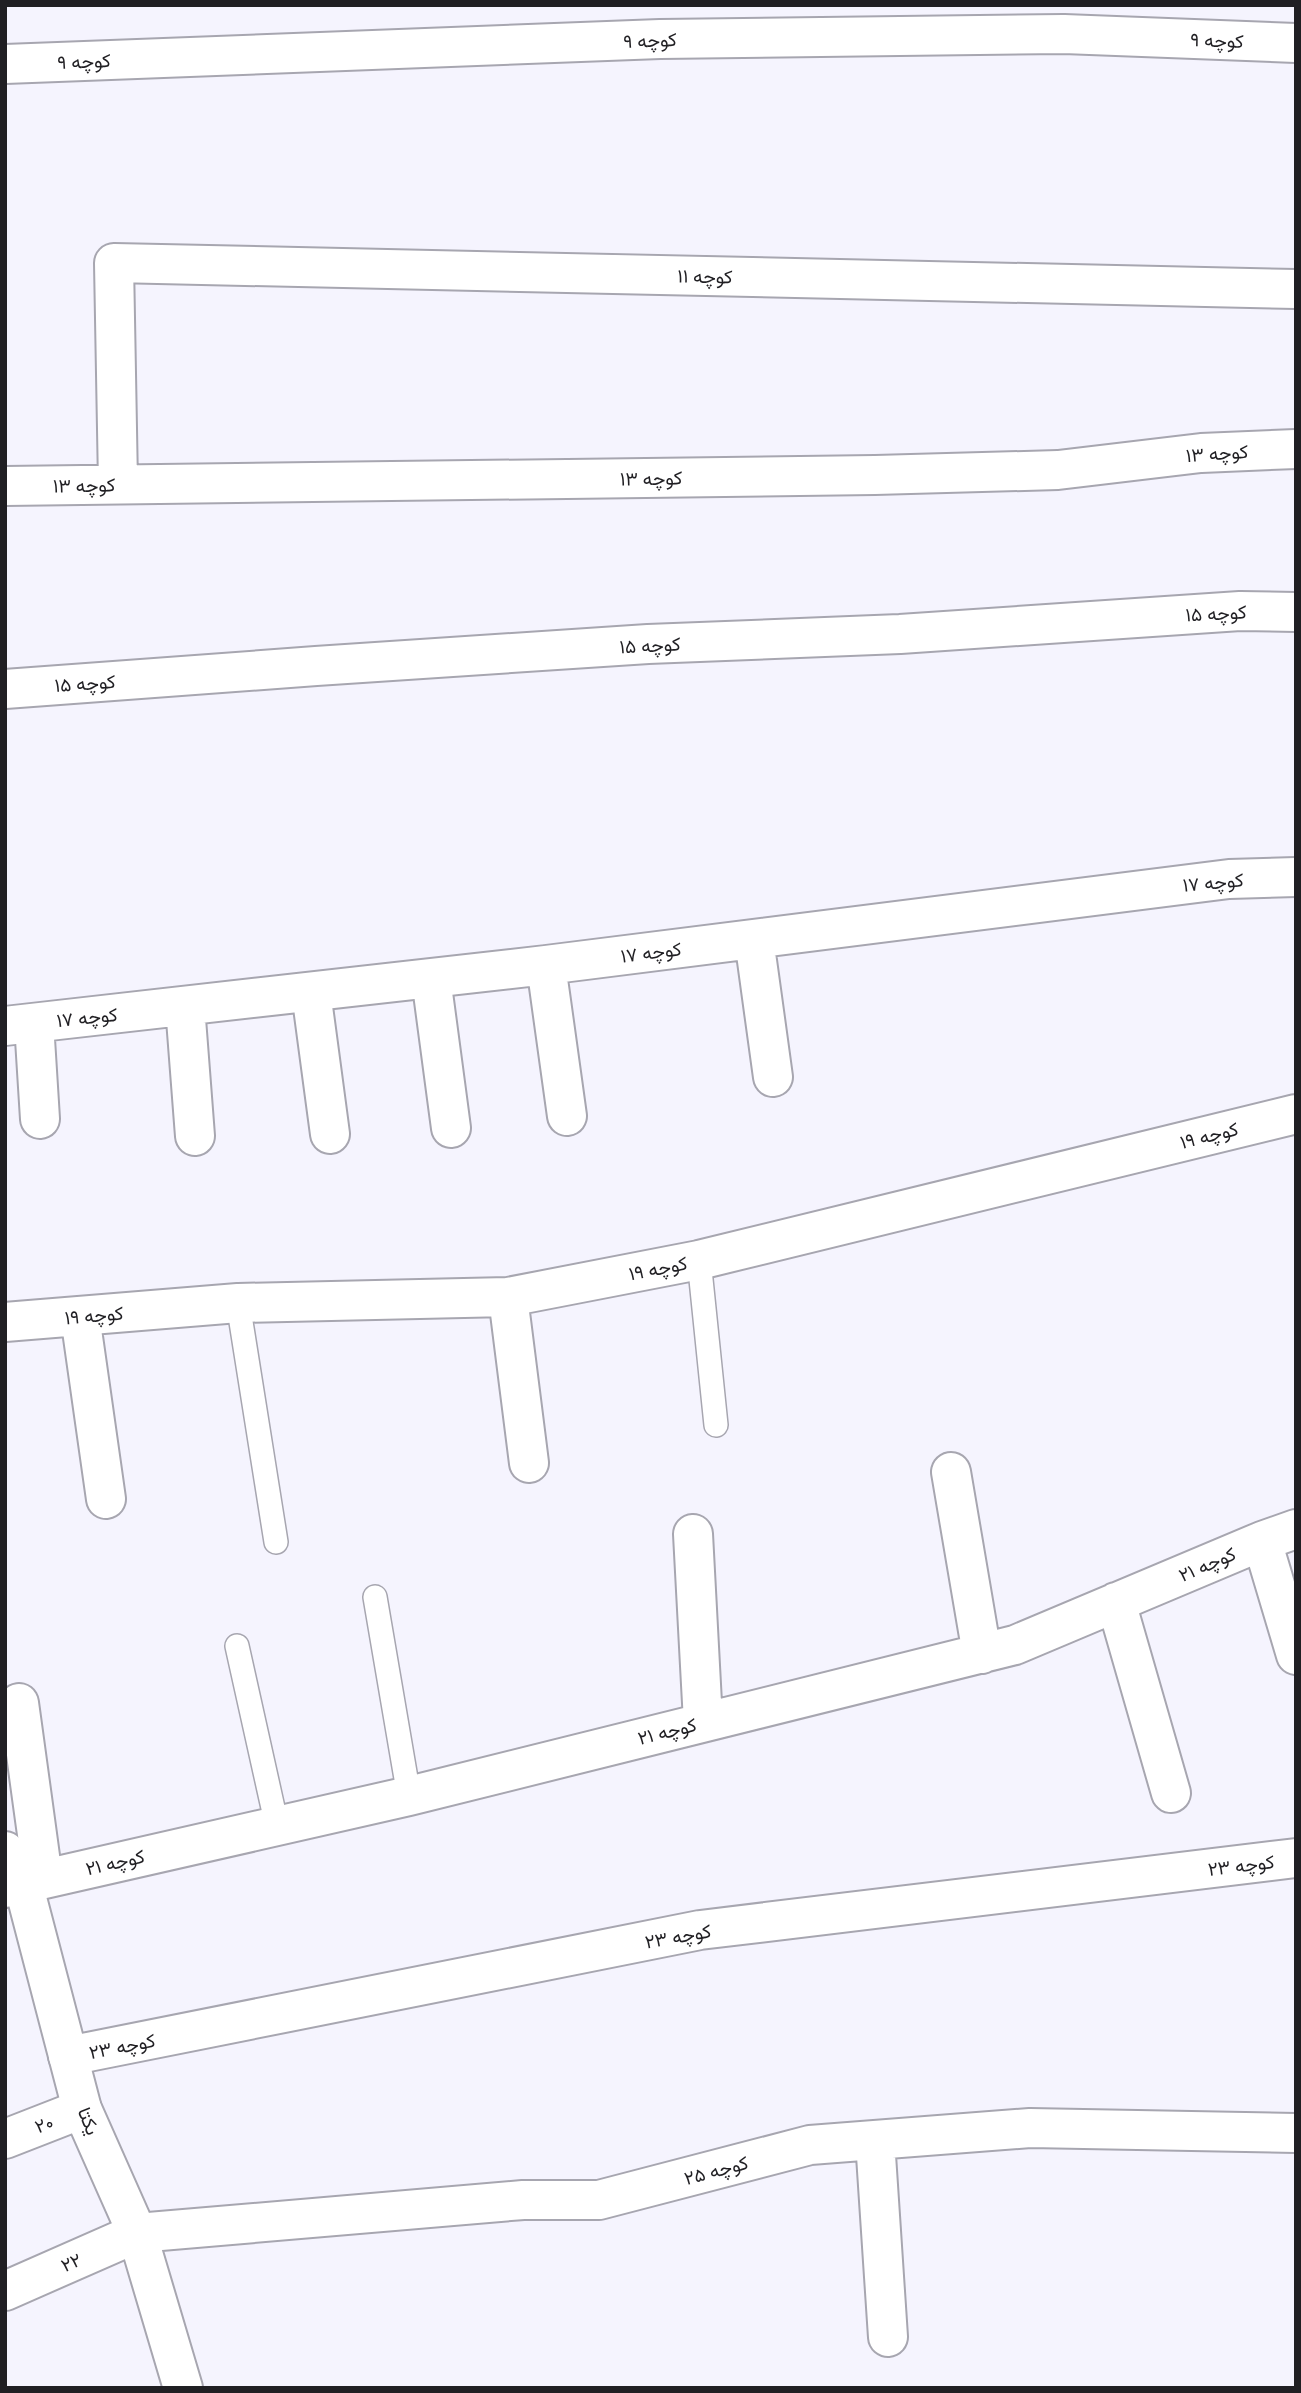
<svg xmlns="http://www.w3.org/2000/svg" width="1301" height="2393" viewBox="0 0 1301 2393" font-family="'Open Sans',Vazirmatn,sans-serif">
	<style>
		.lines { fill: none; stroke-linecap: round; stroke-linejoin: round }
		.lane-casing { stroke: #a7a6b0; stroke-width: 26 }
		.street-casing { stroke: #a7a6b0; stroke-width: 42 }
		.secondary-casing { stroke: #a7a6b0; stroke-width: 42 }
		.lane { stroke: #fff; stroke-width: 23 }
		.street { stroke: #fff; stroke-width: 38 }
		.secondary { stroke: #fff; stroke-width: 38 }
		.labels { text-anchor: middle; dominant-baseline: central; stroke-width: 6; stroke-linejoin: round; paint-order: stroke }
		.street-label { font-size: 19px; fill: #201f23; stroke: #fff }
	</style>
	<rect width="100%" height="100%" fill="#f5f4fe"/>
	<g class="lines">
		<!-- lane casing -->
		<g class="lane-casing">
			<path id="lane" d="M 699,1260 L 716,1425
				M 238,1303 L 276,1542
				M 375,1597 L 409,1796
				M 237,1646 L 277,1826"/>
		</g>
		<!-- street casing -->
		<g class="street-casing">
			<path id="street" d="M 5,64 L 660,39 L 1064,34 L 1296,43
				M 118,484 L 114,263 L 1296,289
				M 5,486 L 875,475 L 1058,470 L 1201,453 L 1296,449
				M 5,689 L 316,666 L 648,644 L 900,634 L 1240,611 L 1296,612
				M 754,939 L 773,1077
				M 546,965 L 567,1116
				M 431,978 L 451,1128
				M 311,992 L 330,1134
				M 185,1006 L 195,1136
				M 34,1023 L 40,1119
				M 5,1026 L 546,965 L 1229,879 L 1296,877
				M 508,1297 L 529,1463
				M 80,1316 L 106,1499
				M 5,1322 L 238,1303 L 508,1297 L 699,1260 L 1296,1114
				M 951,1472 L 982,1654
				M 693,1534 L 703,1722
				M 1262,1541 L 1296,1655
				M 1116,1602 L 1171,1793
				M 19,1703 L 43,1878
				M 5,1888 L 409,1796 L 1015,1645 L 1262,1541 L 1296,1529
				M 68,2056 L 700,1930 L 1296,1858
				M 5,2139 L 82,2109
				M 875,2140 L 888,2337
				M 5,2291 L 137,2233 L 523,2200 L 599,2200 L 810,2145 L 1030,2128 L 1296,2133"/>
		</g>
		<!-- secondary casing -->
		<g class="secondary-casing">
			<path id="secondary" d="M 5,1851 L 23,1883 L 82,2109 L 137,2233 L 183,2388"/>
		</g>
		<!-- lane -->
		<use href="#lane" class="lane"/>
		<!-- street -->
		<use href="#street" class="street"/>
		<!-- secondary -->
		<use href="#secondary" class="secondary"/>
	</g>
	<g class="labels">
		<!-- street labels -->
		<g class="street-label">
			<text transform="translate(650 40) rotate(-2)">کوچه ۹</text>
			<text transform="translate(1217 40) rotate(2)">کوچه ۹</text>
			<text transform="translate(84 61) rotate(-2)">کوچه ۹</text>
			<text transform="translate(705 276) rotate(1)">کوچه ۱۱</text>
			<text transform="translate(1217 453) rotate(-4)">کوچه ۱۳</text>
			<text transform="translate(651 478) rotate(-1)">کوچه ۱۳</text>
			<text transform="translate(84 485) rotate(-1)">کوچه ۱۳</text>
			<text transform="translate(1216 613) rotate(-3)">کوچه ۱۵</text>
			<text transform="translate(650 645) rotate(-3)">کوچه ۱۵</text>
			<text transform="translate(85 683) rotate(-4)">کوچه ۱۵</text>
			<text transform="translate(1213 882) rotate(-5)">کوچه ۱۷</text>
			<text transform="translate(651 952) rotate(-7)">کوچه ۱۷</text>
			<text transform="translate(87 1017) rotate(-6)">کوچه ۱۷</text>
			<text transform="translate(1209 1135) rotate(-14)">کوچه ۱۹</text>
			<text transform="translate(658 1268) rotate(-11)">کوچه ۱۹</text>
			<text transform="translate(94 1315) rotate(-5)">کوچه ۱۹</text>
			<text transform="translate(1207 1564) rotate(-23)">کوچه ۲۱</text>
			<text transform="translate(667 1731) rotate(-14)">کوچه ۲۱</text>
			<text transform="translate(115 1862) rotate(-13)">کوچه ۲۱</text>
			<text transform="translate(1241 1865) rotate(-7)">کوچه ۲۳</text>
			<text transform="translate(678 1936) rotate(-10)">کوچه ۲۳</text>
			<text transform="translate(122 2046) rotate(-11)">کوچه ۲۳</text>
			<text transform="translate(89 2121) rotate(68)">یکتا</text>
			<text transform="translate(44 2124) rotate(-21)">۲۰</text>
			<text transform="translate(716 2170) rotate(-15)">کوچه ۲۵</text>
			<text transform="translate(71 2262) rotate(-24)">۲۲</text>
		</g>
	</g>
	<!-- border -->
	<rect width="1301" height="2393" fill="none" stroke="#201f23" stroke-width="14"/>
</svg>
